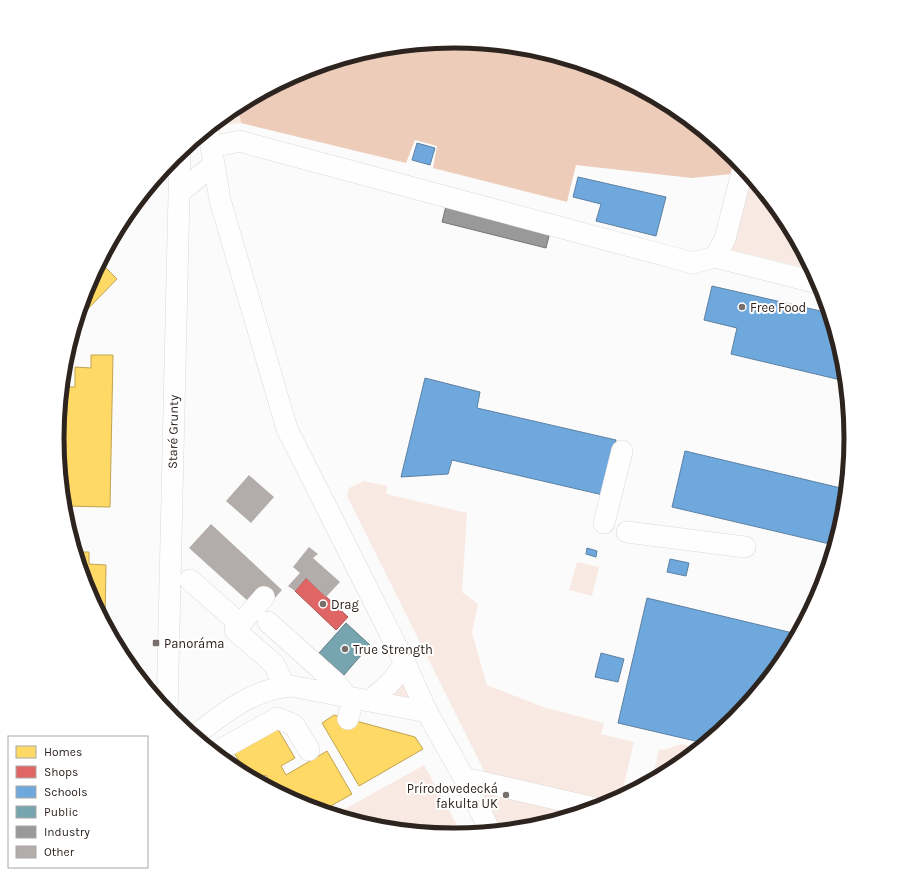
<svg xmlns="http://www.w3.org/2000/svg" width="907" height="876" viewBox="0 0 907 876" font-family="Karla,sans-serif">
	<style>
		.green { fill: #f8eae3 }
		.forest { fill: #edccba }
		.homes { fill: #ffd966; stroke: #c0a351 }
		.shops { fill: #e06666; stroke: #ab5251 }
		.schools { fill: #6fa8dc; stroke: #5c80a3 }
		.public { fill: #76a5af; stroke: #607e84 }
		.industry { fill: #999; stroke: #797674 }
		.building { fill: #b2adab }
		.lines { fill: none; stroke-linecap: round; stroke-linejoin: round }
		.minor-casing { stroke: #ddd8d5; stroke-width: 22 }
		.minor { stroke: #fefefe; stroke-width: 21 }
		.poi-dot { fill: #766f6c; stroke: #fff; stroke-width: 1.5 }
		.labels { text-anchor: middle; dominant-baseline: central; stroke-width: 4; stroke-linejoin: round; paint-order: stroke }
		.poi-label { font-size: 13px; fill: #2e241f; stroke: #fff; text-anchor: start }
		.street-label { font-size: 13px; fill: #2e241f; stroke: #fff }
		.rim { fill: none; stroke: #2e241f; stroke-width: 5 }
	</style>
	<rect width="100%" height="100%" fill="#fbfbfb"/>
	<!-- green -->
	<path class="green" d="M 238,105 L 241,123 L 211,126 Z
		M 748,174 L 784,218 L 811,269 L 729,249 Z
		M 364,481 L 387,486 L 386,494 L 467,513 L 462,592 L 478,604 L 472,633 L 487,685 L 543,707 L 604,723 L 601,734 L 634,742 L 621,797 L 611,802 L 485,773 L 347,496 L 349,488 Z
		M 577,562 L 599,567 L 592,596 L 569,590 Z
		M 403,683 L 412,700 L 392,696 Z
		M 681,744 L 698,748 L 674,768 L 652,780 L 659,749 L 664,750 Z
		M 424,765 L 462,834 L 453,835 L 376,827 L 334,815 Z
		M 478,792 L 566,808 L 564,817 L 531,827 L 498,831 Z"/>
	<!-- forest -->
	<path class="forest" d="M 441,42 L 531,49 L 606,71 L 674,108 L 734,157 L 731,174 L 692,178 L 576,165 L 567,202 L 433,168 L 437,146 L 415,140 L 406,163 L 241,123 L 238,105 L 302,71 L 376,49 Z"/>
	<!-- homes -->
	<path class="homes" d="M 100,262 L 117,279 L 82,315 L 79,312 L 87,286 Z
		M 91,355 L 113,355 L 110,507 L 63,506 L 59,466 L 64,467 L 67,387 L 75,387 L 75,367 L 91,368 Z
		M 75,552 L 89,552 L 89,564 L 106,565 L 105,624 L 87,590 Z
		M 334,715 L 415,737 L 423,749 L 359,786 L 322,723 Z
		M 276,726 L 295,758 L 281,766 L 286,775 L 327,751 L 352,794 L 322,811 L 302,805 L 267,786 L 271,784 L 266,775 L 256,780 L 248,776 L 233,751 Z"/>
	<!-- shops -->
	<path class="shops" d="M 306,578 L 348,617 L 336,630 L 295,591 Z"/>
	<!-- schools -->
	<path class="schools" d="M 417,143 L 435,148 L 430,165 L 412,160 Z
		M 578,177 L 666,197 L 656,236 L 596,221 L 601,204 L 573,197 Z
		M 712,286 L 829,313 L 843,361 L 845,381 L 731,354 L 737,328 L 704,320 Z
		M 425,378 L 480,392 L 477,408 L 616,440 L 603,495 L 452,460 L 448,474 L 401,477 Z
		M 685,451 L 845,489 L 843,516 L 834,545 L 672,507 Z
		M 587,548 L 597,551 L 596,557 L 586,554 Z
		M 670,559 L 689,563 L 686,576 L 667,572 Z
		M 647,598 L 797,634 L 783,659 L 734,719 L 704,743 L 618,723 Z
		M 601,653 L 624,659 L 618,682 L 595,677 Z
		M 566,808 L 576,814 L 564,817 Z"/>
	<!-- public -->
	<path class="public" d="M 346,623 L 370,645 L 344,675 L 319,653 Z"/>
	<!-- industry -->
	<path class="industry" d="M 446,206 L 550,232 L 546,248 L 442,222 Z"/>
	<!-- building -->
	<path class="building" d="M 249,475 L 274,497 L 251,523 L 226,501 Z
		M 211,524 L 282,590 L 274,599 L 262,587 L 249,602 L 189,548 Z
		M 309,547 L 318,554 L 313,558 L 340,582 L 326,597 L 306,578 L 295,591 L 288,586 L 300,573 L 293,567 Z"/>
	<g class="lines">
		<!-- minor casing -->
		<g class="minor-casing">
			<path id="minor" d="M 208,128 L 220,200 L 287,429 L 405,663 L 427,712
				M 211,147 L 240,141 L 250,144 L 693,263 L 715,257 L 725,239 L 743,168
				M 179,193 L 213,165
				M 715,257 L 818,283
				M 604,523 L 622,451
				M 627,532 L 745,547
				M 190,580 L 240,624
				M 264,597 L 235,630 L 274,664 L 285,687
				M 268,622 L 336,683 L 346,696
				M 370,701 L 391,682 L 405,663
				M 167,712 L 180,151
				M 348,719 L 353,698
				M 194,736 C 224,713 253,689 291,686 L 427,712 L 464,778 L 490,831
				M 218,751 L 277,718 L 294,725 L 309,750
				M 464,778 L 595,808"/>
		</g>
		<!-- minor -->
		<use href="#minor" class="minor"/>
	</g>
	<!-- markers -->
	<g class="poi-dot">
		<circle cx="742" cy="307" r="4"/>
		<circle cx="323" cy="604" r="4"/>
		<rect x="152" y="639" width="8" height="8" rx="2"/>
		<circle cx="345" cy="649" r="4"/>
		<circle cx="506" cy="795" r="4"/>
	</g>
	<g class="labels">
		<!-- poi labels -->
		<g class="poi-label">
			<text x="750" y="307">Free Food</text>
			<text x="331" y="604">Drag</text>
			<text x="164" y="643">Panoráma</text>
			<text x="353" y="649">True Strength</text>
			<text x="498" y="788" text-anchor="end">Prírodovedecká<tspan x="498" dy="15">fakulta UK</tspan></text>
		</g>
		<!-- street labels -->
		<g class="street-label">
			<text transform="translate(173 432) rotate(-89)">Staré Grunty</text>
		</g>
	</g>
	<!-- crop -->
	<path d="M0 0H907V876H0ZM64 438a390 390 0 1 1 780 0a390 390 0 1 1-780 0Z" fill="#fff" fill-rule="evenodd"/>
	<path class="rim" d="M64 438a390 390 0 1 1 780 0a390 390 0 1 1-780 0Z"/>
	<!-- legend -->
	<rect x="8" y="736" width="140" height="132" fill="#ffffff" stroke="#aba7a5"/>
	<rect x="16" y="746" width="20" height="12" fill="#ffd966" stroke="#aba7a5"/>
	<text x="44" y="756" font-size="12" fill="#2e241f">Homes</text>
	<rect x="16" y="766" width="20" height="12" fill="#e06666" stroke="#aba7a5"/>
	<text x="44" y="776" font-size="12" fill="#2e241f">Shops</text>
	<rect x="16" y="786" width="20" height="12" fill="#6fa8dc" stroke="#aba7a5"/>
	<text x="44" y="796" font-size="12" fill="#2e241f">Schools</text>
	<rect x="16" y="806" width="20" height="12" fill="#76a5af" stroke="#aba7a5"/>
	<text x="44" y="816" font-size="12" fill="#2e241f">Public</text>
	<rect x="16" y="826" width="20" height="12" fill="#999999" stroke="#aba7a5"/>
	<text x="44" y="836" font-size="12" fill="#2e241f">Industry</text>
	<rect x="16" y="846" width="20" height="12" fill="#b2adab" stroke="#aba7a5"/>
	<text x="44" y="856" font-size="12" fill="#2e241f">Other</text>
</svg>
